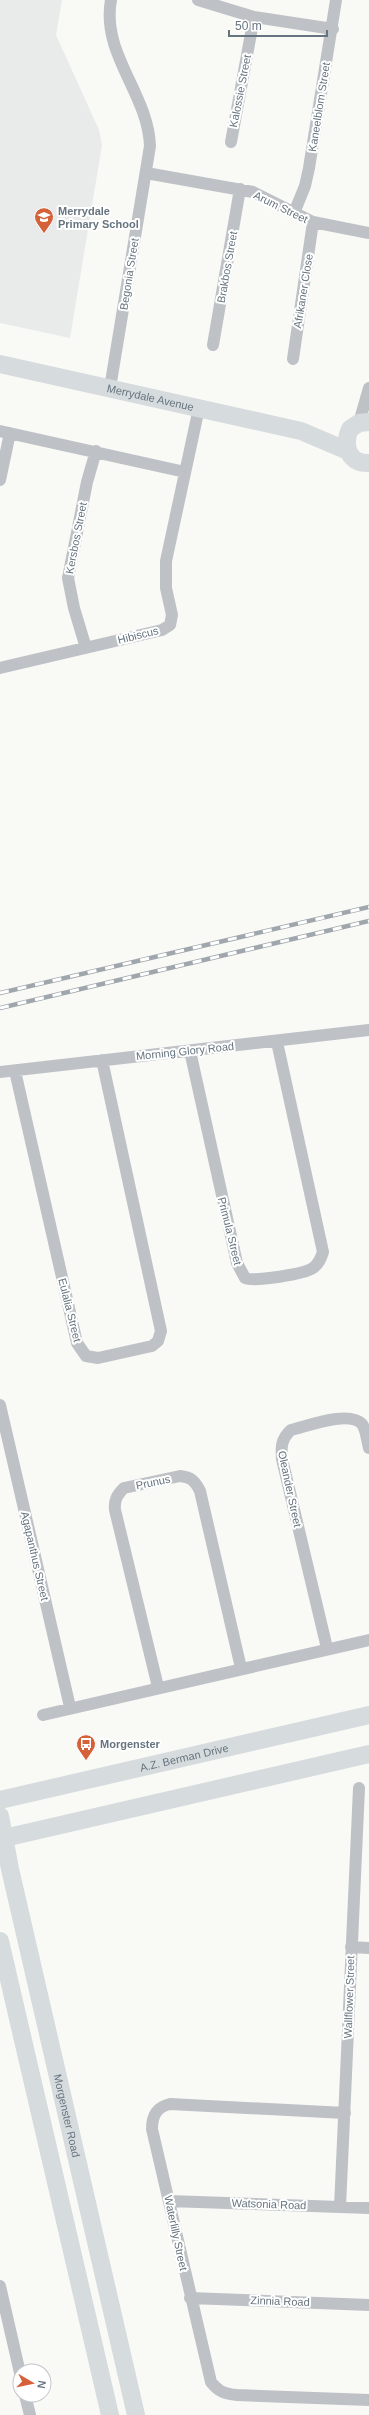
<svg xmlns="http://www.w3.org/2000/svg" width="369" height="2415" viewBox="0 0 369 2415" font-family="Arial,sans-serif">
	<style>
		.built { fill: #e9eaea }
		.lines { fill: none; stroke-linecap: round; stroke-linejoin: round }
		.street { stroke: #bec2c6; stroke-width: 12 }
		.secondary { stroke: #d6dbde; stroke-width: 18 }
		.rail-casing { stroke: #a0a7ac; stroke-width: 4.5 }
		.rail { stroke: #fff; stroke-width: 3; stroke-dasharray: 9; stroke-linecap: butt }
		.labels { text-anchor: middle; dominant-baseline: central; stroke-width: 4; stroke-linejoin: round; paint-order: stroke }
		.street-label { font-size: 11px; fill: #66747f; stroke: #fff }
		.poi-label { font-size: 11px; font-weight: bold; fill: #66747f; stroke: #fff; text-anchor: start }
	</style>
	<rect width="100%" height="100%" fill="#f9f9f6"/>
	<!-- built -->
	<path class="built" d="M 0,0 L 62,0 L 56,35 L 99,130 L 102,145 L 70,338 L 0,323 Z"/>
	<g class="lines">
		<!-- street -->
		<path class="street" d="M 198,0 L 254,17 L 333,29
			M 231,142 L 254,17
			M 146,173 L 253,192 L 313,222 L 369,233
			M 294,213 L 305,186 L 309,168 L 336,0
			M 213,345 L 240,189
			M 293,359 L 313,222
			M 110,388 L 150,146 C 148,93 101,54 111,0
			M 359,423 L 369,388
			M 0,431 L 185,472
			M 0,480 L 10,433
			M 86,648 L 74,608 L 68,578 L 87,482 L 96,451
			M 0,668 L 162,630 L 170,625 L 172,615 L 166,588 L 166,561 L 199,408
			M 190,1051 L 237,1263 L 245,1278 C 255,1282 304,1274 313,1268 C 319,1264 321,1258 323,1252 L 277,1042
			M 15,1071 L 77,1343 L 86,1356 L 98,1358 L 152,1346 L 158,1341 L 161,1331 L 102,1060
			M 0,1072 L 369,1030
			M 0,1405 L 70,1707
			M 327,1648 L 282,1459 C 281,1447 281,1439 291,1430 C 308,1426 349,1410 362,1424 C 366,1429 367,1441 369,1448
			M 158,1687 L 115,1510 C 114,1500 117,1495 124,1488 L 180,1476 C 191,1477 195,1481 200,1491 L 241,1668
			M 43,1715 L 369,1640
			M 351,1947 L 369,1948
			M 345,2113 L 170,2104 C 157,2107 152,2115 152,2129 L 211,2382 C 219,2392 225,2394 237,2395 L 369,2400
			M 169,2201 L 369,2208
			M 340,2207 L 359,1788
			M 0,2286 L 20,2373
			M 190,2298 L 369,2305
			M 25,2395 L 30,2415"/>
		<!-- secondary -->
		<g class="secondary">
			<path id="s1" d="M 0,364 L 301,431 L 348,451"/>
			<path d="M 369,422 L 359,423 L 350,429 C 343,445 348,464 369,463"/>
			<path id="s2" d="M 0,1800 L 369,1715"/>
			<path id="s3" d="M 0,1816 L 10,1869 L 136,2415"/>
			<path d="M 0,1839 L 369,1754"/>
			<path d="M 0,1941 L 110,2415"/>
		</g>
		<!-- rail casing -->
		<g class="rail-casing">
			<path id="rail" d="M 0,993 L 369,907
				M 0,1008 L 369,921"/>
		</g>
		<!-- rail -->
		<use href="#rail" class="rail"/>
	</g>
	<!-- icons -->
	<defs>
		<g id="school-pin" transform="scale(1)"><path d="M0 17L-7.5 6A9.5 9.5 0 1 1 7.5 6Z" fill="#d5613a" stroke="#fff"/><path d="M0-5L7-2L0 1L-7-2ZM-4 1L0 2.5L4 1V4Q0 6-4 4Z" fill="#fff"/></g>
		<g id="bus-pin" transform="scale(1)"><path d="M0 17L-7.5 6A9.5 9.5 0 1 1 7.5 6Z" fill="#d5613a" stroke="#fff"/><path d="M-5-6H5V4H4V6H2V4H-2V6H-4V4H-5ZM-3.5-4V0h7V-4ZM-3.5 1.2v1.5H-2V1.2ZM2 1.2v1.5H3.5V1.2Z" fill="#fff"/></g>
	</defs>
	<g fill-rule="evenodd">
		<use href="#school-pin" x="44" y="217"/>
		<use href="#bus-pin" x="86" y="1744"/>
	</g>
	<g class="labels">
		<!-- street labels -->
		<g class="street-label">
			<text transform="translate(240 91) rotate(-79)">Kalossie Street</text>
			<text transform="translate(319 107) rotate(-81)">Kaneelblom Street</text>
			<text transform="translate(281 207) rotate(26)">Arum Street</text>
			<text transform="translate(227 267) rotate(-80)">Brakbos Street</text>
			<text transform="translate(129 274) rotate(-81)">Begonia Street</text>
			<text transform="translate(303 291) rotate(-81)">Afrikaner Close</text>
			<text stroke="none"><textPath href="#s1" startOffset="154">Merrydale Avenue</textPath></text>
			<text transform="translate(76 538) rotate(-79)">Kersbos Street</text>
			<text transform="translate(138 635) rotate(-14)">Hibiscus</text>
			<text transform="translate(185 1051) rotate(-6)">Morning Glory Road</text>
			<text transform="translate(230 1231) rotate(76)">Primula Street</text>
			<text transform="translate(70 1310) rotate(76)">Eulalia Street</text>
			<text transform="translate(153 1482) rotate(-12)">Prunus</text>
			<text transform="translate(290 1489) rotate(78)">Oleander Street</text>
			<text transform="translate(35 1556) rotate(77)">Agapanthus Street</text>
			<text stroke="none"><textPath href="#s2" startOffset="189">A.Z. Berman Drive</textPath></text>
			<text transform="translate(349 1997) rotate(-88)">Wallflower Street</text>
			<text stroke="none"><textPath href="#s3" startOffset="307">Morgenster Road</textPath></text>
			<text transform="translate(269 2204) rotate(2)">Watsonia Road</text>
			<text transform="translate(176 2233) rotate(78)">Waterlilly Street</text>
			<text transform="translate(280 2301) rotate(2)">Zinnia Road</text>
		</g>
		<!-- poi labels -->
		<g class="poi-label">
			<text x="58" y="211">Merrydale<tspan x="58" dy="13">Primary School</tspan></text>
			<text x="100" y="1744">Morgenster</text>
		</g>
	</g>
	<!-- north arrow -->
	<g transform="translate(32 2383) rotate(99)"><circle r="19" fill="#ffffff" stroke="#c2c7cc"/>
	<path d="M0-3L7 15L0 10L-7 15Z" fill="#d5613a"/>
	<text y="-6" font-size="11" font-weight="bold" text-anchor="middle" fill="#66747f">N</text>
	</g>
	<!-- scale -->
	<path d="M229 30v6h98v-6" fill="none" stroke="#66747f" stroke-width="2"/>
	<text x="235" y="30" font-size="12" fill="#66747f" stroke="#ffffff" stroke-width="3" paint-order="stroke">50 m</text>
</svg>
